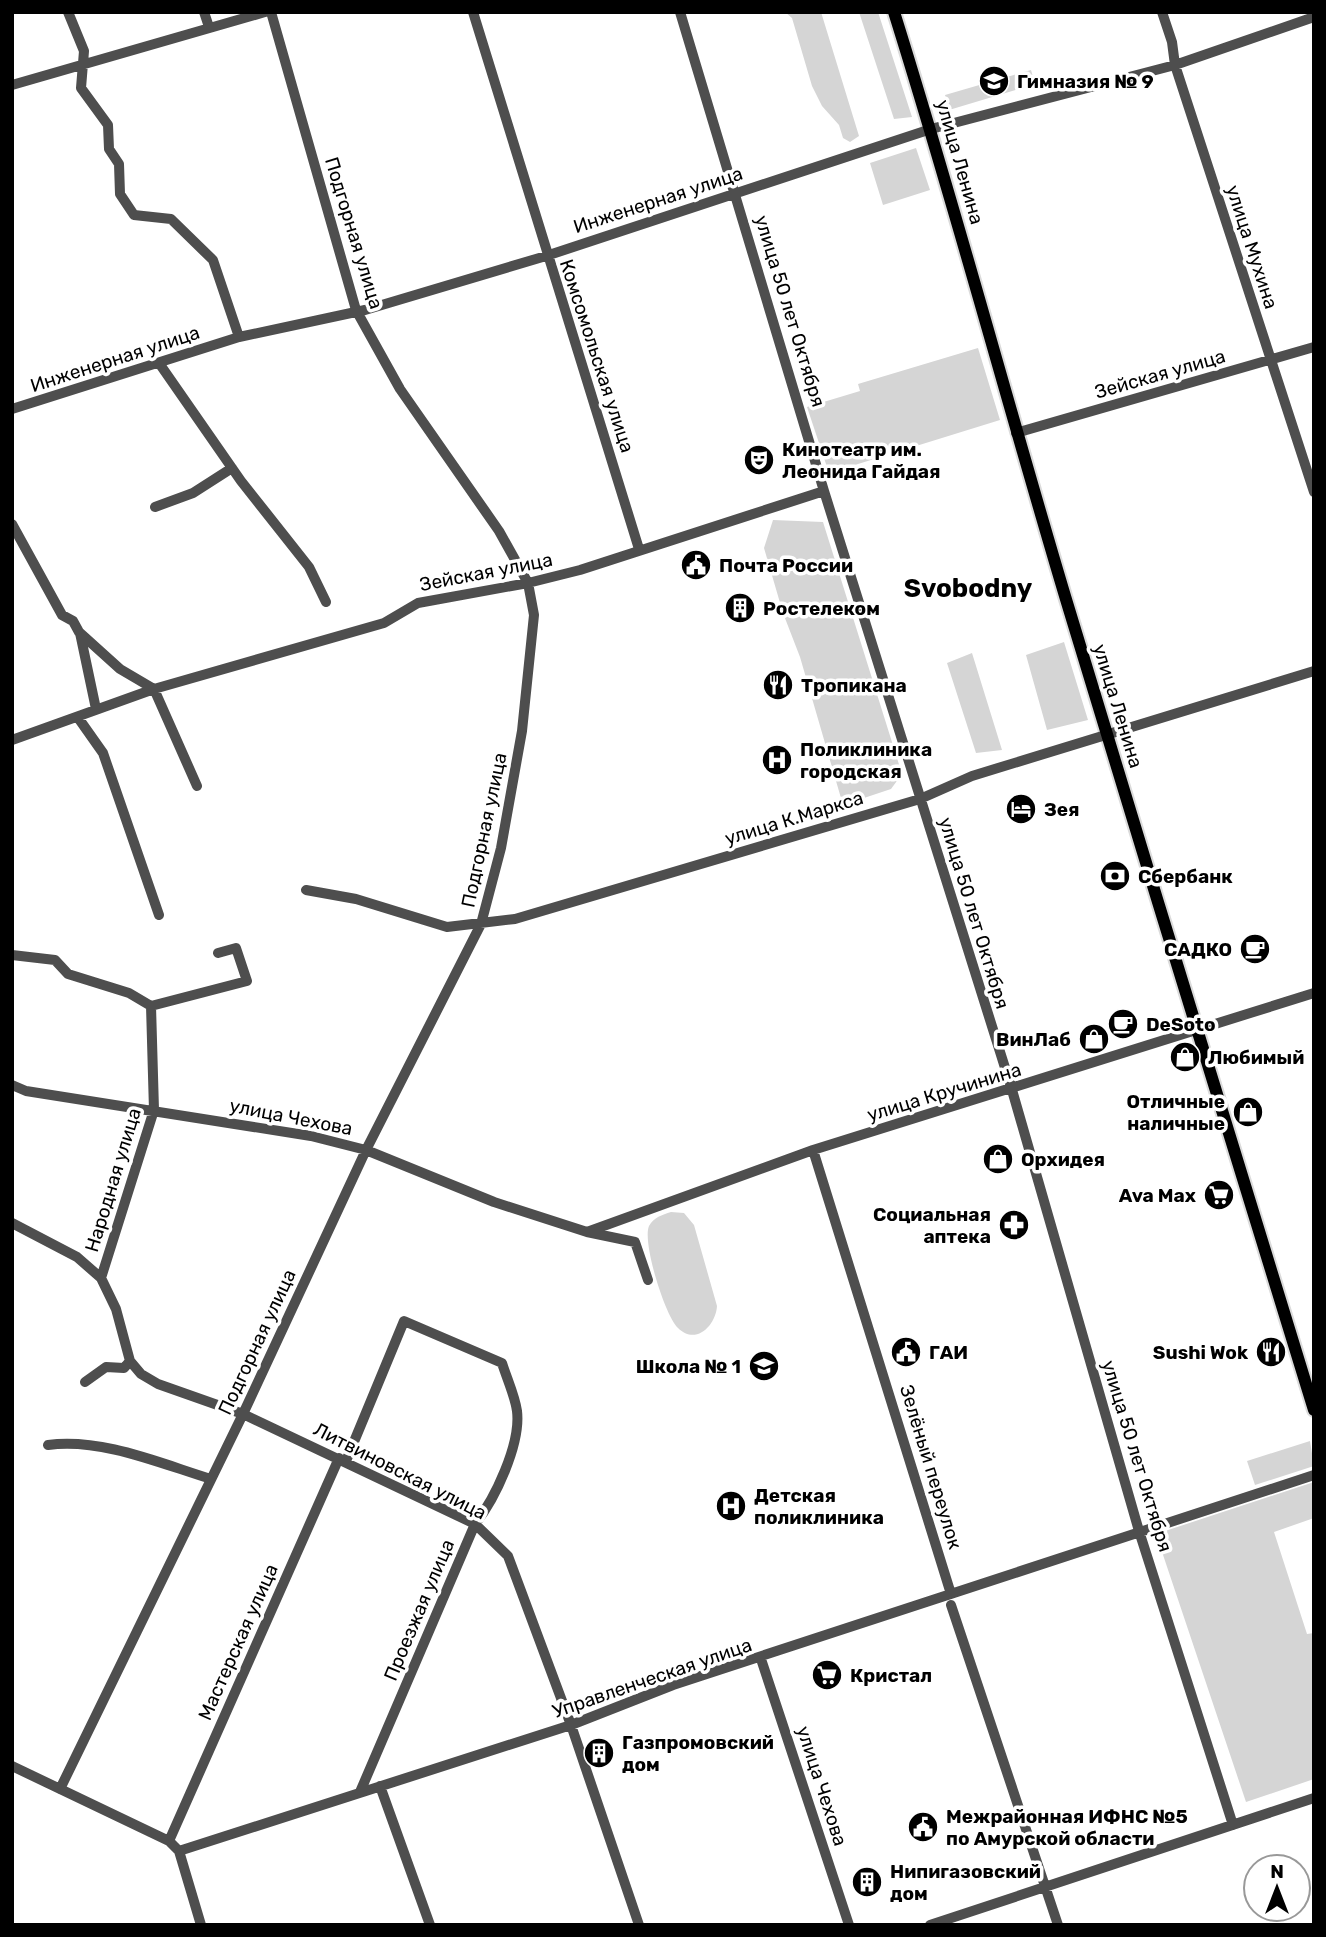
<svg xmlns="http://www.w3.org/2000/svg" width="1326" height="1937" viewBox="0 0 1326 1937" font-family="Rubik,sans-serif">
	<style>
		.green { fill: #d5d5d5 }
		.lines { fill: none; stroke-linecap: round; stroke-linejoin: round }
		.major-casing { stroke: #dbdbdb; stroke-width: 16 }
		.minor { stroke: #4e4e4e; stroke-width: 10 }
		.major { stroke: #000; stroke-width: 12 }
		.labels { text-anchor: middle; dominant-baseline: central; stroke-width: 7; stroke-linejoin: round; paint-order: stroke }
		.poi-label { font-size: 19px; font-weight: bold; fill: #000; stroke: #fff; text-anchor: start }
		.street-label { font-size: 19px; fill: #000; stroke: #fff }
		.district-label { font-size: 26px; font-weight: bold; fill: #000; stroke: #fff }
	</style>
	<rect width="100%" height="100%" fill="#fff"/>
	<!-- green -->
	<path class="green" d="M 785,12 L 821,12 L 859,136 L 850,142 L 843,138 L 839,125 L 822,106 L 812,86 L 792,18 Z
		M 859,12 L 878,12 L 912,117 L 894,119 Z
		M 1031,70 L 1035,84 L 949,110 L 945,95 Z
		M 916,148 L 930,190 L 883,205 L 870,163 Z
		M 978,348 L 1000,420 L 829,473 L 807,407 L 860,391 L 858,384 Z
		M 773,520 L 823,522 L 902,774 L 891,789 L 843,805 L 800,657 L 783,613 L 764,548 Z
		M 1064,642 L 1088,720 L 1047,730 L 1026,655 Z
		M 972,653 L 1002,750 L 976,753 L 947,663 Z
		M 671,1212 L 684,1213 L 694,1225 L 717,1306 C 716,1325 696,1346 678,1328 C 665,1316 642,1242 649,1226 C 654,1217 662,1215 671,1212 Z
		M 1310,1441 L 1314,1466 L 1255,1485 L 1247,1461 Z
		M 1314,1482 L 1314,1518 L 1274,1532 L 1307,1634 L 1314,1633 L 1314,1779 L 1246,1802 L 1156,1534 Z"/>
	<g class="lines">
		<!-- major casing -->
		<g class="major-casing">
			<path id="major" d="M 894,12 C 955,206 1007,402 1065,596 C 1146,868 1232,1138 1314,1410"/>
		</g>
		<!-- minor -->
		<path class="minor" d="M 68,12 L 84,51 L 81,88 L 108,125 L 109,149 L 119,164 L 120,194 L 134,215 L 171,219 L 213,260 L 239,337
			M 204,12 L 209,27
			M 473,12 L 639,549
			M 680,12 L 824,491 L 1012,1090 L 1139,1531 L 1233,1825
			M 1162,12 L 1172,42 L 1175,65 L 1314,492
			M 12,85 L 265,12
			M 159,363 L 241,481 L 309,567 L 326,602
			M 12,409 L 239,337 L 365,310 L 546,256 L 931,129 L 1175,65 L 1314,17
			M 1016,433 L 1314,347
			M 155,507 L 193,493 L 232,468
			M 12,524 L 62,615 L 73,621 L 79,632 L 120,669 L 154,689 L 197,786
			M 80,633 L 96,709
			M 79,719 L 103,753 L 159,915
			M 12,740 L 154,689 L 384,623 L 418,603 L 528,583 L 580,570 L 824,491
			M 306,890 L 356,899 L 447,927 L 515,919 L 920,799 L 972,776 L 1314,671
			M 12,955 L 55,960 L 68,974 L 129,993 L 151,1006 L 247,981 L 236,948 L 218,953
			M 12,1085 L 26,1091 L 311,1136 L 366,1150 L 494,1202 L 587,1232 L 635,1242 L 648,1280
			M 813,1150 L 951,1594
			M 12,1223 L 77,1257 L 101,1278 L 116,1309 L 130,1361 L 141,1374 L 158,1384 L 243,1414 L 475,1524 L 508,1556 L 571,1725 L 639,1925
			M 587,1232 L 813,1150 L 1314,993
			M 101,1278 L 154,1110 L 151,1006
			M 85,1382 L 106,1367 L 124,1368 L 130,1361
			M 48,1445 C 102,1438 159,1463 211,1479
			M 346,1461 L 404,1321 L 502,1363 C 507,1379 515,1396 517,1411 C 521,1444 495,1499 475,1524 L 360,1792
			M 951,1605 L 1058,1925
			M 761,1659 L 849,1925
			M 12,1766 L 169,1841 L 179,1851 L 201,1925
			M 380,1786 L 430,1925
			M 60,1789 L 243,1414 L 366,1150 L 481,924 L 501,848 L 522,731 L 534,615 L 528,583 L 499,531 L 400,389 L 356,310 L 271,12
			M 169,1841 L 339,1458
			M 179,1851 L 571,1725 L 673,1685 L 1314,1475
			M 930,1925 L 1314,1798"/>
		<!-- major -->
		<use href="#major" class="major"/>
	</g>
	<!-- icons -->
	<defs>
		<g id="school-disc" transform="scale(1.575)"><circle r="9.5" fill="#000" stroke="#fff"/><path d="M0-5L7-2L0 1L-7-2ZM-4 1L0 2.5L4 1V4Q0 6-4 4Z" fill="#fff"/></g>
		<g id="theatre-disc" transform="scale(1.575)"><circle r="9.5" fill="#000" stroke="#fff"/><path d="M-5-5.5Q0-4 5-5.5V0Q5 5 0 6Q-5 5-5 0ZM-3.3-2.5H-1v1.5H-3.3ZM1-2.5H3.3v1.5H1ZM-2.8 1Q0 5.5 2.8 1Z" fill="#fff"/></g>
		<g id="civic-disc" transform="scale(1.575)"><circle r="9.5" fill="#000" stroke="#fff"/><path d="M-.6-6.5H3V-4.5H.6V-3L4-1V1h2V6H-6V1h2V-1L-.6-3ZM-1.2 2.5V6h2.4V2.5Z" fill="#fff"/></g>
		<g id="building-disc" transform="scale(1.575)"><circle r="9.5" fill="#000" stroke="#fff"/><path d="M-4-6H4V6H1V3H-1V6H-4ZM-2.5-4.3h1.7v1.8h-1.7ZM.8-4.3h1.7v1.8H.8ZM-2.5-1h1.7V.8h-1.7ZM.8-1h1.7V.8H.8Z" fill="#fff"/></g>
		<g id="restaurant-disc" transform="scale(1.575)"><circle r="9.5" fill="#000" stroke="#fff"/><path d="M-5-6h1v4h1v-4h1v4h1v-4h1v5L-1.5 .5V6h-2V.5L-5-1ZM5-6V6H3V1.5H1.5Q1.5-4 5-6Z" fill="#fff"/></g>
		<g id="hospital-disc" transform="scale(1.575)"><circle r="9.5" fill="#000" stroke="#fff"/><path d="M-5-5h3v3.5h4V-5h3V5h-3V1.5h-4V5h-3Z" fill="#fff"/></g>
		<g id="hotel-disc" transform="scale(1.575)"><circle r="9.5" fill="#000" stroke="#fff"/><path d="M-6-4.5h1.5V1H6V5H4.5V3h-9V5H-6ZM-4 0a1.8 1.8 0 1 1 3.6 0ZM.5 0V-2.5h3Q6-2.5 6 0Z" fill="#fff"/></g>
		<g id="bank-disc" transform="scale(1.575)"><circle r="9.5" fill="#000" stroke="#fff"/><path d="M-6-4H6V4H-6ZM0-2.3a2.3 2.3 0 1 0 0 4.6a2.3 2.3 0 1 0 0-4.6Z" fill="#fff"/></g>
		<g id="cafe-disc" transform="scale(1.575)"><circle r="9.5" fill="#000" stroke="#fff"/><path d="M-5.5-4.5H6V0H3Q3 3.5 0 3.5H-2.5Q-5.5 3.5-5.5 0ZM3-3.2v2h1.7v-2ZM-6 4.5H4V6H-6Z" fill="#fff"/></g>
		<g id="shop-disc" transform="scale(1.575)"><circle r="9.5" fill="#000" stroke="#fff"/><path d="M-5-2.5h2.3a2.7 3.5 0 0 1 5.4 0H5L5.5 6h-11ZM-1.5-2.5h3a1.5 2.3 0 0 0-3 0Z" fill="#fff"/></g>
		<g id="supermarket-disc" transform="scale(1.575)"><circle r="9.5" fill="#000" stroke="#fff"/><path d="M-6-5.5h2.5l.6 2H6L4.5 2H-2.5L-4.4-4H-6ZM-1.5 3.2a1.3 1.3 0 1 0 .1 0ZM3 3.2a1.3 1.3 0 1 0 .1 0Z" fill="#fff"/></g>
		<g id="pharmacy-disc" transform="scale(1.575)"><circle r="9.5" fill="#000" stroke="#fff"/><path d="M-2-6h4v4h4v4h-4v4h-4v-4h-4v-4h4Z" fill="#fff"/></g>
	</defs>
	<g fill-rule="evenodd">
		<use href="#school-disc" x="994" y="81"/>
		<use href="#theatre-disc" x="759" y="460"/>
		<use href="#civic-disc" x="696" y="565"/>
		<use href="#building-disc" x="740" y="608"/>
		<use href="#restaurant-disc" x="778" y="685"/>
		<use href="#hospital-disc" x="777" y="760"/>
		<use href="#hotel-disc" x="1021" y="809"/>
		<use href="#bank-disc" x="1115" y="876"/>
		<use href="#cafe-disc" x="1255" y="949"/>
		<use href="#cafe-disc" x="1123" y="1024"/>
		<use href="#shop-disc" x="1094" y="1039"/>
		<use href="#shop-disc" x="1185" y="1057"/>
		<use href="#shop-disc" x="1248" y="1112"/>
		<use href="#shop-disc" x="998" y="1159"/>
		<use href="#supermarket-disc" x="1219" y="1195"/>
		<use href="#pharmacy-disc" x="1014" y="1225"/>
		<use href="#civic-disc" x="906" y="1352"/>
		<use href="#restaurant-disc" x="1271" y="1352"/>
		<use href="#school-disc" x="764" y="1366"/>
		<use href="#hospital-disc" x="731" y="1506"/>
		<use href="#supermarket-disc" x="827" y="1675"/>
		<use href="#building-disc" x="599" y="1753"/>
		<use href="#civic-disc" x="923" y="1827"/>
		<use href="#building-disc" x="867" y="1882"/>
	</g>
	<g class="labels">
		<!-- poi labels -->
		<g class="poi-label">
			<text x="1017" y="81">Гимназия № 9</text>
			<text x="782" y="449">Кинотеатр им.<tspan x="782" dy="22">Леонида Гайдая</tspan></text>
			<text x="719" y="565">Почта России</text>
			<text x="763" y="608">Ростелеком</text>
			<text x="801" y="685">Тропикана</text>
			<text x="800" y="749">Поликлиника<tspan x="800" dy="22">городская</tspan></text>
			<text x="1044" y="809">Зея</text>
			<text x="1138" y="876">Сбербанк</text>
			<text x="1232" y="949" text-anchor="end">САДКО</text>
			<text x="1146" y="1024">DeSoto</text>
			<text x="1071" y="1039" text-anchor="end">ВинЛаб</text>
			<text x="1208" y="1057">Любимый</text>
			<text x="1225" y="1101" text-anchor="end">Отличные<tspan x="1225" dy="22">наличные</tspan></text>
			<text x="1021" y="1159">Орхидея</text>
			<text x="1196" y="1195" text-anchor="end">Ava Max</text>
			<text x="991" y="1214" text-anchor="end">Социальная<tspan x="991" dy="22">аптека</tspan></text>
			<text x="929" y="1352">ГАИ</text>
			<text x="1248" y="1352" text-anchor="end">Sushi Wok</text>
			<text x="741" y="1366" text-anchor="end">Школа № 1</text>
			<text x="754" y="1495">Детская<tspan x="754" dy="22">поликлиника</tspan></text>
			<text x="850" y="1675">Кристал</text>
			<text x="622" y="1742">Газпромовский<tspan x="622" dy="22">дом</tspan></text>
			<text x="946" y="1816">Межрайонная ИФНС №5<tspan x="946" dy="22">по Амурской области</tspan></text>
			<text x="890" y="1871">Нипигазовский<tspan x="890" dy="22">дом</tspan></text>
		</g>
		<!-- street labels -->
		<g class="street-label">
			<text transform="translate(960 162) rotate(74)">улица Ленина</text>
			<text transform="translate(658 200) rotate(-18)">Инженерная улица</text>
			<text transform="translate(354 233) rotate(73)">Подгорная улица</text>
			<text transform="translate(1252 247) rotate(72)">улица Мухина</text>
			<text transform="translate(790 311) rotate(73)">улица 50 лет Октября</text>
			<text transform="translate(597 356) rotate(72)">Комсомольская улица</text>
			<text transform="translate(115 359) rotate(-18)">Инженерная улица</text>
			<text transform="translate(1160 374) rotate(-16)">Зейская улица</text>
			<text transform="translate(486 572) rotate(-11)">Зейская улица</text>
			<text transform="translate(1118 706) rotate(73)">улица Ленина</text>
			<text transform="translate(794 818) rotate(-17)">улица К.Маркса</text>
			<text transform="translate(484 830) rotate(-78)">Подгорная улица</text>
			<text transform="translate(974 913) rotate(73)">улица 50 лет Октября</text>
			<text transform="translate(944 1092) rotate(-17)">улица Кручинина</text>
			<text transform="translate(291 1117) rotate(11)">улица Чехова</text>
			<text transform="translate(113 1180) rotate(-73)">Народная улица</text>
			<text transform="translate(257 1342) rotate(-65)">Подгорная улица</text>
			<text transform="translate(1137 1456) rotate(73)">улица 50 лет Октября</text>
			<text transform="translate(931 1467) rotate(73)">Зелёный переулок</text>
			<text transform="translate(400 1471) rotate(27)">Литвиновская улица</text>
			<text transform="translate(419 1610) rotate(-67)">Проезжая улица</text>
			<text transform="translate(238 1642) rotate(-66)">Мастерская улица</text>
			<text transform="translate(652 1678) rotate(-19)">Управленческая улица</text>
			<text transform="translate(822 1786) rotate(72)">улица Чехова</text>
		</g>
		<!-- district labels -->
		<g class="district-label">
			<text x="968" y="588">Svobodny</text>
		</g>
	</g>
	<!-- border -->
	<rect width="1326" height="1937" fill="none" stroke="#000000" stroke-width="28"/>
	<!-- north arrow -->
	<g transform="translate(1277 1888)"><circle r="33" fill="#ffffff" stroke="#999999" stroke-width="2"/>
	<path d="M0-5L12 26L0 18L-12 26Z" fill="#000000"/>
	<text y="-10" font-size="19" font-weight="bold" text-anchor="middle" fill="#000000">N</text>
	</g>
</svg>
